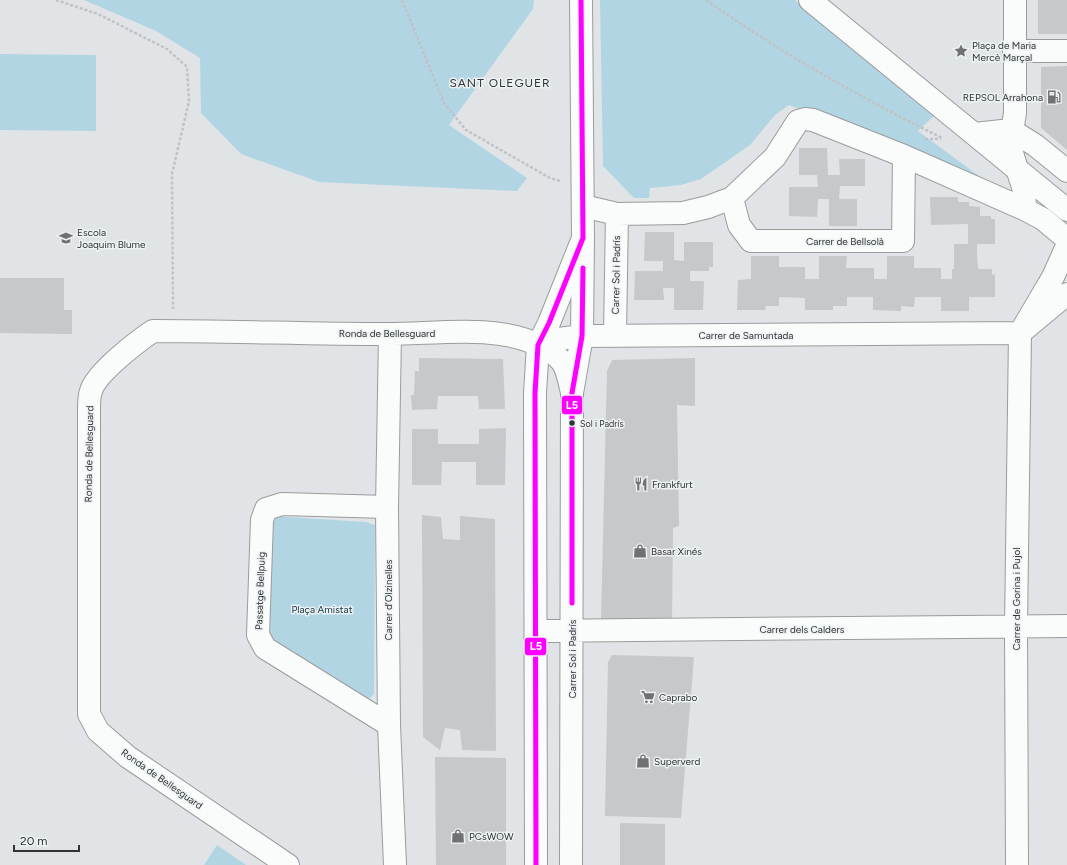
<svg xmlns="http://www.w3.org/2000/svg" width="1067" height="865" viewBox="0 0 1067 865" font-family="Figtree,sans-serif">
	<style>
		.green { fill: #b2d5e4 }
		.building { fill: #c6c8c9 }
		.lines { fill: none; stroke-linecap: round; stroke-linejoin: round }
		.street-casing { stroke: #9a9b9c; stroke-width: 24 }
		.secondary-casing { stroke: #9a9b9c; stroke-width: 24 }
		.path { stroke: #c1c2c3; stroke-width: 2.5; stroke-dasharray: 3 2; stroke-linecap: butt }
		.street { stroke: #fafbfb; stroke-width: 22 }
		.secondary { stroke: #fafbfb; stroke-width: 22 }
		.bus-1-casing { stroke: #edf2f4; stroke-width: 8 }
		.bus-1 { stroke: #fe00ff; stroke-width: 5 }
		.bus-dot { fill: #313334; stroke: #edf2f4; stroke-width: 1.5 }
		.labels { text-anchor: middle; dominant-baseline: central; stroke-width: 3; stroke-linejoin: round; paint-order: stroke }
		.bus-label { font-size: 9px; fill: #313334; stroke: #edf2f4; text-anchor: start }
		.poi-label { font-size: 10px; fill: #313334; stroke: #edf2f4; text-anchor: start }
		.street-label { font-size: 10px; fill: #313334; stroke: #edf2f4 }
		.park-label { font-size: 10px; fill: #133541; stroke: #edf2f4 }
		.quarter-label { font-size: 12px; letter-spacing: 1px; fill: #313334; stroke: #edf2f4 }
		.line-badge { stroke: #edf2f4; stroke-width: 1.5 }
		.badge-label { font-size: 11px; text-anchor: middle; font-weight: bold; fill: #fff }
	</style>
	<rect width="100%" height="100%" fill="#e1e4e6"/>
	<!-- green -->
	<path class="green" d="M 84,0 L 534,0 L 533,9 L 449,125 L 527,178 L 517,191 L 319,182 L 241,154 L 201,113 L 200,58 L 156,31 Z
		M 600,0 L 795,0 L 935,115 L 918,131 L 987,182 L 789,105 L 775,115 L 750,145 L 701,179 L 681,185 L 650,188 L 649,198 L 634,198 L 603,166 Z
		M 0,54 L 96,55 L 96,131 L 0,130 Z
		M 272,516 L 366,522 L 375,525 L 374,694 L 365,703 L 269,643 Z
		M 217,845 L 246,865 L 204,865 Z"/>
	<!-- building -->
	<path class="building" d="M 1038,0 L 1067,0 L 1067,34 L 1038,34 Z
		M 1067,66 L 1067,150 L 1041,128 L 1041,67 Z
		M 799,148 L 827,148 L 828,175 L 840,175 L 839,159 L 865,159 L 865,186 L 840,186 L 839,199 L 857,199 L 857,226 L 829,226 L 829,199 L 818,199 L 817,217 L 789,216 L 789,187 L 818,187 L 817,175 L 799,175 Z
		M 930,197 L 958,197 L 958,202 L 969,202 L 969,206 L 980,207 L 980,216 L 991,216 L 991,219 L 995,219 L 995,244 L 977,244 L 977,256 L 978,269 L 992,269 L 992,275 L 995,274 L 995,297 L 969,297 L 969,311 L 941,311 L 941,297 L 915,297 L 914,307 L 901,306 L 901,311 L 873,310 L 873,297 L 847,297 L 847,306 L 833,306 L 833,310 L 805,310 L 805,298 L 779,297 L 779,306 L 765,306 L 766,310 L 737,310 L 738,280 L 751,279 L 751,256 L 779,256 L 779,267 L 805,267 L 805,279 L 819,279 L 819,256 L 847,256 L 846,268 L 874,268 L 874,279 L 887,279 L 887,256 L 914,256 L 914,268 L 941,268 L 941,279 L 952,279 L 952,269 L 954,269 L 954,244 L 968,244 L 968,224 L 931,225 Z
		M 645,232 L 674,232 L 674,260 L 684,261 L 684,242 L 713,242 L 713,267 L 709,267 L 709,271 L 690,271 L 690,281 L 704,281 L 703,310 L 674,310 L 674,288 L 663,288 L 664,300 L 634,300 L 635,271 L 663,271 L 663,261 L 644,261 Z
		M 0,278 L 64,278 L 64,310 L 72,310 L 72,334 L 0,333 Z
		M 419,358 L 503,359 L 505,409 L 479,409 L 478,396 L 438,396 L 437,409 L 412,410 L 411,395 L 414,395 L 415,371 L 419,371 Z
		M 695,358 L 695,406 L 677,405 L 679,526 L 673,528 L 672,622 L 601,620 L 607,371 L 612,360 Z
		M 506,428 L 505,485 L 476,485 L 476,462 L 442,462 L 441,485 L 412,485 L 412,429 L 438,429 L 438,444 L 479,444 L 479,429 Z
		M 422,515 L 441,517 L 443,539 L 460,540 L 460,516 L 495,519 L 496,751 L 462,750 L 460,730 L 445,728 L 440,750 L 423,737 Z
		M 612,655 L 694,657 L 681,818 L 605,816 L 608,662 Z
		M 435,757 L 506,758 L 506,865 L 436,865 Z
		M 620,823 L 665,824 L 665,865 L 620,865 Z"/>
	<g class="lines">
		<!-- street casing -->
		<g class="street-casing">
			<path id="street" d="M 1015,0 L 1015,113 C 1013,126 1010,139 1012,152 C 1016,171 1028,190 1024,209
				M 1014,51 L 1067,51
				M 1011,130 L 1035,145 L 1067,171
				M 975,134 L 1011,130
				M 732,198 L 739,225 L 751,241 L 903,241 L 904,156
				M 583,206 L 617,214 L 683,213 L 708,207 L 732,198 L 775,157 L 798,121 L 805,119 L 813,120 L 904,156 L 1024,209 L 1043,219 L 1067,239
				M 390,334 L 387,507 L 389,725 L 395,865
				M 615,335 L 617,214
				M 538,345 L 551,340 L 582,336 L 1020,333 L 1067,294
				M 387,507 L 282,504 L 266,509 L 262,520 L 258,635 L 265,648 L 389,725
				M 536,631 L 1067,626
				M 288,865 L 128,757 L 98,731 L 89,714 L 89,409 C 89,403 89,397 91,391 C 96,373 138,341 153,331 C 232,331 310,334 389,334 C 435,334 497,324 538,345 C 566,358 566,366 572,393
				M 536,865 L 535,393 L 538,345
				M 571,865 L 572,393 L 582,336 L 583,238
				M 1017,865 L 1016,627 L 1020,333 L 1053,277 L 1067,246"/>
		</g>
		<!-- secondary casing -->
		<g class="secondary-casing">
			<path id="secondary" d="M 810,0 L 1067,210
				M 538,345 L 549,323 L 583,238 L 581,0"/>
		</g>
		<!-- path -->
		<path class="path" d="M 56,0 L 98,14 L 167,49 L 187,67 L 189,101 L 172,174 L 173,309
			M 402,0 L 444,103 L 466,130 L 550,178 L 560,181
			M 706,0 C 781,53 860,97 942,138
			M 925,139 L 941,139"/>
		<!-- street -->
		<use href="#street" class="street"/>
		<!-- secondary -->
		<use href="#secondary" class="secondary"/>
		<!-- bus-1 casing -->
		<g class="bus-1-casing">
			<path id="bus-1" d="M 572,603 L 572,393 L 582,336 L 583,268
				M 536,865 L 535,393 L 538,345 L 549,323 L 583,238 L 581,0"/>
		</g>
		<!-- bus-1 -->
		<use href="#bus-1" class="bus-1"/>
	</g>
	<!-- icons -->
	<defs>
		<g id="sight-bare" transform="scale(1.08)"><path d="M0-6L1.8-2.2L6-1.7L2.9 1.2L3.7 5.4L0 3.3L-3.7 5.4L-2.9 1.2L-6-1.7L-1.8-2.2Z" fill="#6f7172" stroke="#edf2f4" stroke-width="2.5" paint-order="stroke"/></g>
		<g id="fuel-bare" transform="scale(1.08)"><path d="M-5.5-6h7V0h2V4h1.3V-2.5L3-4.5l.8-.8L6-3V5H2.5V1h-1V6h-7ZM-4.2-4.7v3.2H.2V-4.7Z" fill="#6f7172" stroke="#edf2f4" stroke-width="2.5" paint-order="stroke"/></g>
		<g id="school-bare" transform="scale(1.08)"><path d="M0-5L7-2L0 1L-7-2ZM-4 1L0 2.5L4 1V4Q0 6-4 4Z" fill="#6f7172" stroke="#edf2f4" stroke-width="2.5" paint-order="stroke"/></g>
		<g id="restaurant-bare" transform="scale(1.08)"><path d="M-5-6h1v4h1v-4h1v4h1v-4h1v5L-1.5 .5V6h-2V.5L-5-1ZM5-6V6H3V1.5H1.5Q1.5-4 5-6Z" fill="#6f7172" stroke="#edf2f4" stroke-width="2.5" paint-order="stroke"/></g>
		<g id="shop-bare" transform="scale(1.08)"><path d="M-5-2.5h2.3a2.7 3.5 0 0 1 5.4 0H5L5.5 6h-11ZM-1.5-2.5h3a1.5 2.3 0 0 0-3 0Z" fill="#6f7172" stroke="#edf2f4" stroke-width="2.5" paint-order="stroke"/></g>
		<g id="supermarket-bare" transform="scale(1.08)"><path d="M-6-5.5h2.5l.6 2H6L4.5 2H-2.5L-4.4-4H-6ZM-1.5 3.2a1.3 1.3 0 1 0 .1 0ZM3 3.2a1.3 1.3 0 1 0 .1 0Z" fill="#6f7172" stroke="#edf2f4" stroke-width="2.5" paint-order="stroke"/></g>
	</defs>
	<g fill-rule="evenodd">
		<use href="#sight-bare" x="961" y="51"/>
		<use href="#fuel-bare" x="1054" y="97"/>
		<use href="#school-bare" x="66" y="238"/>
		<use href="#restaurant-bare" x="641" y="484"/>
		<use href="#shop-bare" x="640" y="551"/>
		<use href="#supermarket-bare" x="648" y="697"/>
		<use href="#shop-bare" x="643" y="761"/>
		<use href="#shop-bare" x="458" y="836"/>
	</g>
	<!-- markers -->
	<circle class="bus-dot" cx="572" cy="423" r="3.5"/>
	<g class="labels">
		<!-- bus labels -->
		<g class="bus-label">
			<text x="580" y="423">Sol i Padrís</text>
		</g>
		<!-- poi labels -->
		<g class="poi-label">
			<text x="972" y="45">Plaça de Maria<tspan x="972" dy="12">Mercè Marçal</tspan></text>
			<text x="1043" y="97" text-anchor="end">REPSOL Arrahona</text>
			<text x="77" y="232">Escola<tspan x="77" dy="12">Joaquim Blume</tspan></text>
			<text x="652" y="484">Frankfurt</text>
			<text x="651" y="551">Basar Xinés</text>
			<text x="659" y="697">Caprabo</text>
			<text x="654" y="761">Superverd</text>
			<text x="469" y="836">PCsWOW</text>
		</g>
		<!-- street labels -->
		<g class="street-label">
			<text x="845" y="241">Carrer de Bellsolà</text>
			<text transform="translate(616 275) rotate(-89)">Carrer Sol i Padrís</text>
			<text x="387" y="333">Ronda de Bellesguard</text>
			<text x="746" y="335">Carrer de Samuntada</text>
			<text transform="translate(89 454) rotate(-89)">Ronda de Bellesguard</text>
			<text transform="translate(260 591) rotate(-88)">Passatge Bellpuig</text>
			<text transform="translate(1016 599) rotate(-90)">Carrer de Gorina i Pujol</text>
			<text transform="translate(388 600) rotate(-90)">Carrer d'Olzinelles</text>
			<text x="802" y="629">Carrer dels Calders</text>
			<text transform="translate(572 659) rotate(-90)">Carrer Sol i Padrís</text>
			<text transform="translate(162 779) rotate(35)">Ronda de Bellesguard</text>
		</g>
		<!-- park labels -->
		<g class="park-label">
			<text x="322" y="609">Plaça Amistat</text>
		</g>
		<!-- quarter labels -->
		<g class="quarter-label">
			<text x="500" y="83">SANT OLEGUER</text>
		</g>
	</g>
	<g class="line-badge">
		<rect x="561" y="395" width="22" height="20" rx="4" fill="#fe00ff"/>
		<rect x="524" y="637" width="23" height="19" rx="4" fill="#fe00ff"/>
	</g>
	<g class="badge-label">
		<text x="572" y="409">L5</text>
		<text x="536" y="650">L5</text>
	</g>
	<!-- scale -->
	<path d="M14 845v6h65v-6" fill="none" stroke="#313334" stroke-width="2"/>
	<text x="20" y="845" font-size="12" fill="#313334" stroke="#edf2f4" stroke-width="3" paint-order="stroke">20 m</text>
</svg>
